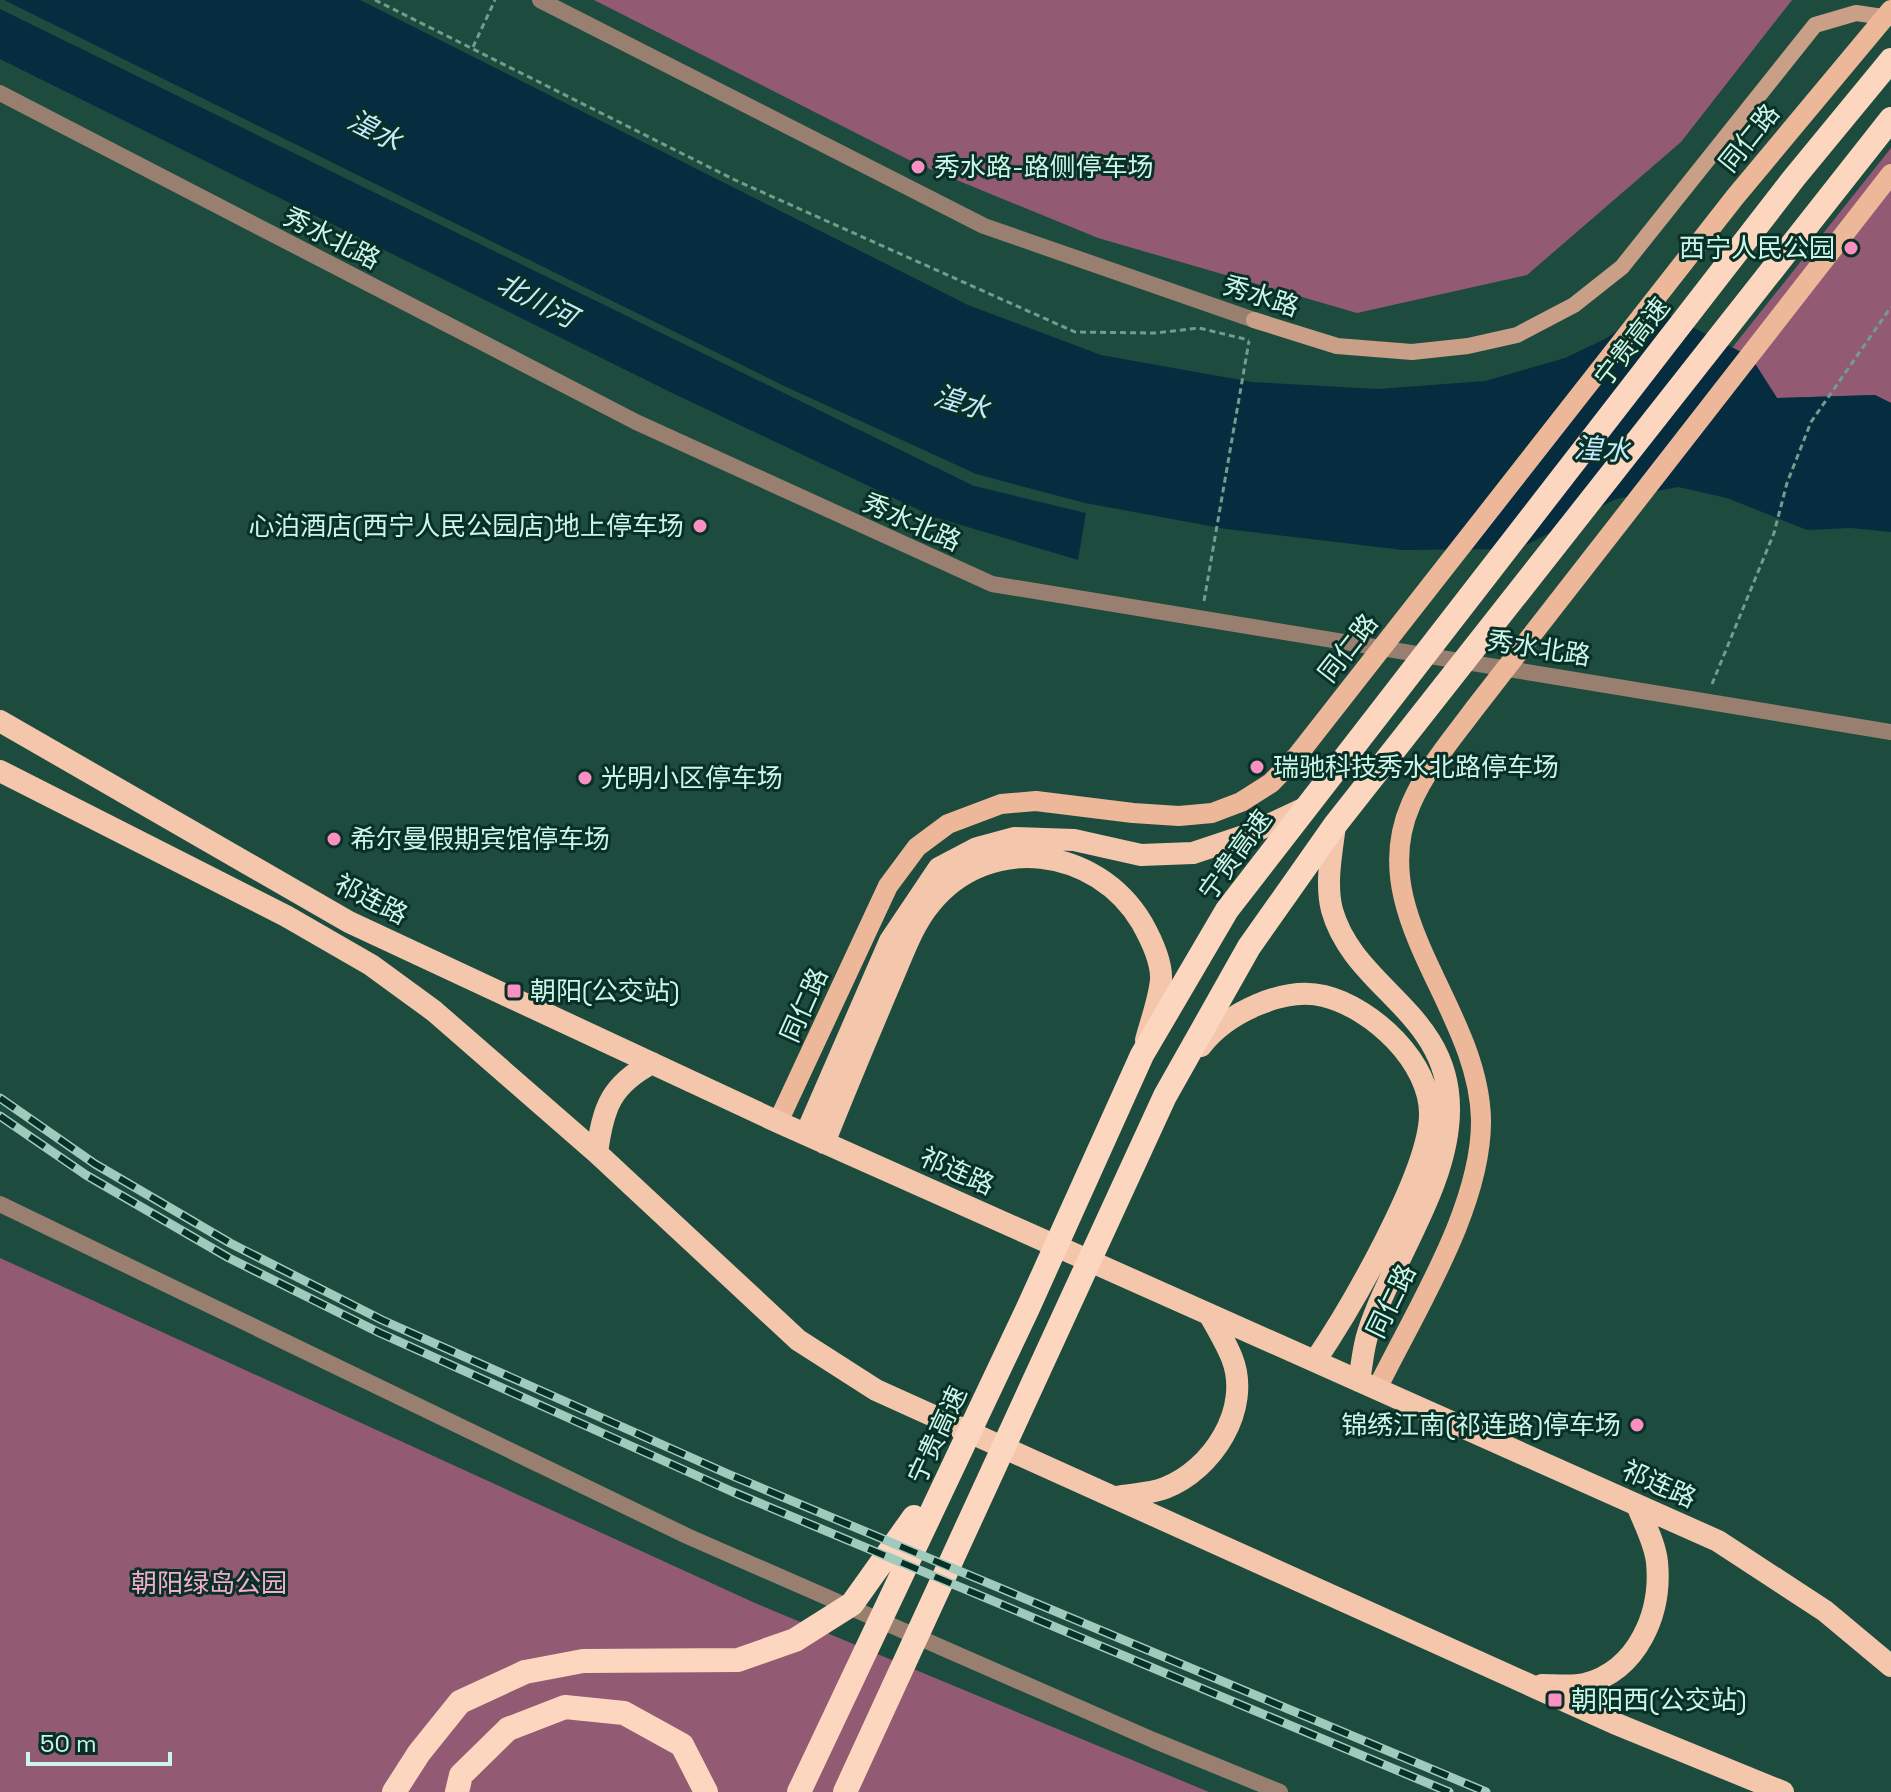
<svg xmlns="http://www.w3.org/2000/svg" width="1891" height="1792" viewBox="0 0 1891 1792" font-family="'Space Grotesk','Noto Sans SC',sans-serif">
	<style>
		.green { fill: #935a73 }
		.water { fill: #052d3f }
		.lines { fill: none; stroke-linecap: round; stroke-linejoin: round }
		.path { stroke: #719d8f; stroke-width: 3; stroke-dasharray: 6 4; stroke-linecap: butt }
		.minor { stroke: #997f6f; stroke-width: 16 }
		.tertiary { stroke: #997f6f; stroke-width: 16 }
		.secondary { stroke: #c99f87; stroke-width: 16 }
		.primary { stroke: #edb899; stroke-width: 20 }
		.trunk { stroke: #f4c7ac; stroke-width: 22 }
		.motorway { stroke: #fcd6bf; stroke-width: 24 }
		.rail-casing { stroke: #9fcabc; stroke-width: 9 }
		.rail { stroke: #093026; stroke-width: 6; stroke-dasharray: 18; stroke-linecap: butt }
		.poi-dot { fill: #fc8fc1; stroke: #093026; stroke-width: 3 }
		.labels { text-anchor: middle; dominant-baseline: central; stroke-width: 6; stroke-linejoin: round; paint-order: stroke }
		.street-label { font-size: 26px; fill: #ccf6e7; stroke: #093026 }
		.poi-label { font-size: 26px; fill: #ccf6e7; stroke: #093026; text-anchor: start }
		.park-label { font-size: 26px; fill: #f5abcb; stroke: #093026 }
		.water-label { font-size: 28px; font-style: italic; fill: #c5eafe; stroke: #093026 }
	</style>
	<rect width="100%" height="100%" fill="#1d4c3f"/>
	<!-- green -->
	<path class="green" d="M 594,0 L 1792,0 L 1681,142 L 1527,275 L 1357,313 L 1098,238 L 913,162 Z
		M 1891,148 L 1891,403 L 1875,395 L 1777,398 L 1751,358 L 1732,348 Z
		M 0,1258 L 755,1603 L 1209,1792 L 0,1792 Z"/>
	<!-- water -->
	<path class="water" d="M 4,0 L 360,0 L 968,305 L 1101,355 L 1252,382 L 1378,389 L 1485,381 L 1565,358 L 1605,339 L 1653,307 L 1751,357 L 1777,398 L 1875,395 L 1891,403 L 1891,532 L 1851,528 L 1807,530 L 1727,498 L 1678,487 L 1616,499 L 1530,543 L 1511,549 L 1403,550 L 1226,529 L 1085,503 L 976,474 L 782,385 Z
		M 0,9 L 974,486 L 1086,513 L 1078,560 L 934,517 L 668,391 L 0,59 Z"/>
	<g class="lines">
		<!-- path -->
		<path class="path" d="M 375,0 L 735,180 L 1075,332 L 1156,333 L 1199,328 L 1249,340
			M 473,47 L 495,0
			M 1204,601 L 1249,341
			M 1712,684 L 1774,533 L 1787,483 L 1811,422 L 1891,307"/>
		<!-- minor -->
		<path class="minor" d="M 0,93 L 636,422 L 992,584 L 1891,732"/>
		<!-- tertiary -->
		<path class="tertiary" d="M 540,0 L 984,226 L 1254,320
			M 0,1204 L 687,1536 L 1153,1740 L 1280,1792"/>
		<!-- secondary -->
		<path class="secondary" d="M 1254,320 L 1337,346 L 1412,352 L 1468,346 L 1517,335 L 1574,305 L 1622,267 L 1815,25 L 1856,13 L 1891,18"/>
		<!-- primary -->
		<path class="primary" d="M 778,1122 L 888,886 L 917,847 L 948,824 L 1001,804 L 1036,801 L 1133,813 L 1179,816 L 1212,813 L 1241,802 L 1271,783 L 1297,756 L 1735,197 L 1891,10
			M 1377,1389 C 1415,1311 1482,1207 1481,1120 C 1479,1007 1362,915 1411,804 C 1426,769 1452,739 1475,708 L 1891,174"/>
		<!-- trunk -->
		<path class="trunk" d="M 0,721 L 349,922 L 778,1122 L 1718,1541 L 1825,1611 L 1891,1666
			M 0,771 L 286,916 L 371,965 L 434,1011 L 597,1153 L 798,1340 L 876,1390 L 1614,1723 L 1783,1792
			M 1335,825 C 1332,851 1325,883 1332,910 C 1354,989 1450,1012 1449,1110 C 1449,1186 1391,1261 1368,1333 C 1363,1348 1362,1365 1359,1381
			M 1201,1046 C 1225,1014 1283,986 1324,996 C 1373,1008 1431,1063 1430,1115 C 1429,1174 1349,1311 1315,1361
			M 806,1134 L 890,941 L 939,868 L 977,848 L 1014,838 L 1074,840 L 1141,855 L 1193,853 L 1247,835 L 1305,808
			M 824,1143 C 846,1088 869,1033 892,979 C 903,954 913,924 931,903 C 989,832 1097,847 1142,923 C 1151,939 1162,961 1161,980 C 1159,1000 1151,1021 1146,1040
			M 597,1153 C 603,1107 611,1085 652,1063
			M 1116,1497 C 1131,1494 1150,1494 1165,1488 C 1212,1470 1252,1409 1232,1358 C 1226,1343 1217,1328 1209,1314
			M 1542,1685 C 1555,1685 1572,1687 1585,1684 C 1638,1670 1662,1613 1657,1562 C 1655,1543 1644,1523 1637,1505"/>
		<!-- motorway -->
		<path class="motorway" d="M 394,1792 L 419,1753 L 460,1702 L 525,1672 L 583,1661 L 738,1660 L 795,1640 L 852,1604 L 914,1517
			M 457,1792 L 461,1775 L 508,1729 L 565,1707 L 624,1713 L 682,1745 L 706,1792
			M 799,1792 L 1028,1308 L 1142,1055 L 1227,910 L 1794,178 L 1891,60
			M 845,1792 L 1165,1096 L 1249,947 L 1335,825 L 1891,119"/>
		<!-- rail casing -->
		<g class="rail-casing">
			<path id="rail" d="M 0,1098 L 95,1164 L 230,1243 L 382,1320 L 728,1474 L 1486,1792
				M 0,1116 L 86,1175 L 229,1258 L 380,1333 L 733,1492 L 1449,1792"/>
		</g>
		<!-- rail -->
		<use href="#rail" class="rail"/>
	</g>
	<!-- markers -->
	<g class="poi-dot">
		<circle cx="918" cy="167" r="8"/>
		<circle cx="1851" cy="248" r="8"/>
		<circle cx="700" cy="526" r="8"/>
		<circle cx="1257" cy="767" r="8"/>
		<circle cx="585" cy="778" r="8"/>
		<circle cx="334" cy="839" r="8"/>
		<rect x="506" y="983" width="16" height="16" rx="4"/>
		<circle cx="1637" cy="1425" r="8"/>
		<rect x="1547" y="1692" width="16" height="16" rx="4"/>
	</g>
	<g class="labels">
		<!-- street labels -->
		<g class="street-label">
			<text transform="translate(1749 138) rotate(-51)">同仁路</text>
			<text transform="translate(332 238) rotate(27)">秀水北路</text>
			<text transform="translate(1261 296) rotate(18)">秀水路</text>
			<text transform="translate(1632 342) rotate(-52)">宁贵高速</text>
			<text transform="translate(912 522) rotate(24)">秀水北路</text>
			<text transform="translate(1348 648) rotate(-52)">同仁路</text>
			<text transform="translate(1539 648) rotate(9)">秀水北路</text>
			<text transform="translate(1235 855) rotate(-54)">宁贵高速</text>
			<text transform="translate(371 899) rotate(27)">祁连路</text>
			<text transform="translate(804 1005) rotate(-66)">同仁路</text>
			<text transform="translate(957 1171) rotate(24)">祁连路</text>
			<text transform="translate(1391 1301) rotate(-64)">同仁路</text>
			<text transform="translate(937 1435) rotate(-65)">宁贵高速</text>
			<text transform="translate(1659 1484) rotate(24)">祁连路</text>
		</g>
		<!-- poi labels -->
		<g class="poi-label">
			<text x="934" y="167">秀水路-路侧停车场</text>
			<text x="1835" y="248" text-anchor="end">西宁人民公园</text>
			<text x="684" y="526" text-anchor="end">心泊酒店(西宁人民公园店)地上停车场</text>
			<text x="1273" y="767">瑞驰科技秀水北路停车场</text>
			<text x="601" y="778">光明小区停车场</text>
			<text x="350" y="839">希尔曼假期宾馆停车场</text>
			<text x="530" y="991">朝阳(公交站)</text>
			<text x="1621" y="1425" text-anchor="end">锦绣江南(祁连路)停车场</text>
			<text x="1571" y="1700">朝阳西(公交站)</text>
		</g>
		<!-- park labels -->
		<g class="park-label">
			<text x="209" y="1583">朝阳绿岛公园</text>
		</g>
		<!-- water labels -->
		<g class="water-label">
			<text transform="translate(375 130) rotate(27)">湟水</text>
			<text transform="translate(537 300) rotate(27)">北川河</text>
			<text transform="translate(962 402) rotate(17)">湟水</text>
			<text transform="translate(1602 449) rotate(3)">湟水</text>
		</g>
	</g>
	<!-- scale -->
	<path d="M28 1752v12h142v-12" fill="none" stroke="#ccf6e7" stroke-width="4"/>
	<text x="40" y="1752" font-size="24" fill="#ccf6e7" stroke="#093026" stroke-width="6" paint-order="stroke">50 m</text>
</svg>
